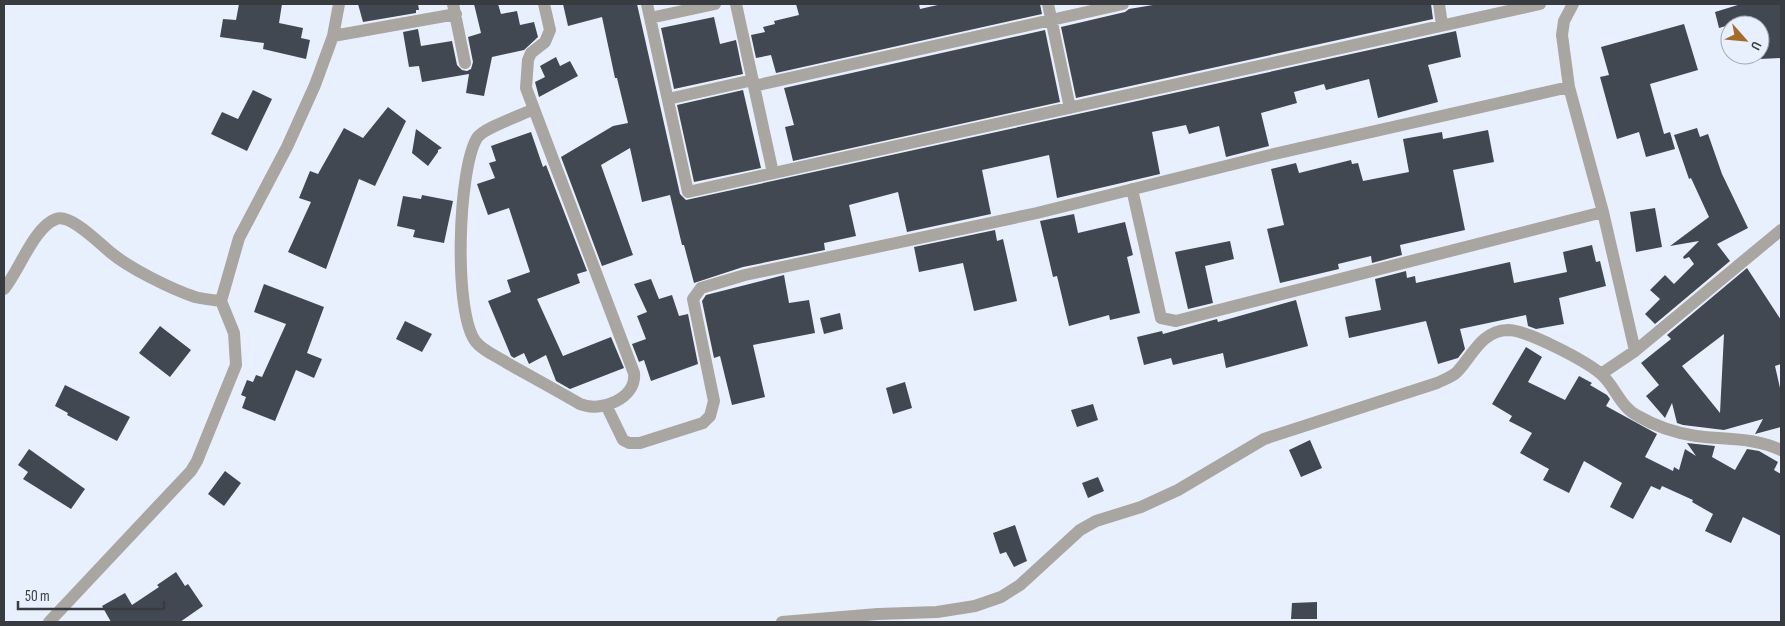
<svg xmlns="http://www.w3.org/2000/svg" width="1785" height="626" viewBox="0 0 1785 626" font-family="'Sofia Sans Condensed',sans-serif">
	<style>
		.building { fill: #424852; fill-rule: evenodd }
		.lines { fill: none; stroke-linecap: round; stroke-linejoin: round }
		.minor { stroke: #a9a5a0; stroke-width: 12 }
	</style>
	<rect width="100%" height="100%" fill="#e9f0fd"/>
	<!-- building -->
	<path class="building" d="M 239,4 L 282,4 L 279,23 L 303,28 L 301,38 L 310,40 L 306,59 L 263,49 L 264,43 L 220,37 L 223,19 L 236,20 Z
		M 358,4 L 418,4 L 419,10 L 416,10 L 416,13 L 363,22 Z
		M 474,4 L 498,4 L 501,14 L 517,11 L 520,25 L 534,22 L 538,37 L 524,50 L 492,57 L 484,96 L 466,93 L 469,74 L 422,82 L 419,66 L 409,67 L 403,32 L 418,29 L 421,46 L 452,41 L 457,65 L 462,70 L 467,71 L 471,69 L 473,62 L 468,37 L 481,33 Z
		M 563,4 L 637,4 L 680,194 L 686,200 L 1456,31 L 1461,57 L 1428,65 L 1438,102 L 1378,118 L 1369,79 L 1326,90 L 1324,84 L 1294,92 L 1297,103 L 1261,113 L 1269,146 L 1226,157 L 1219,126 L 1189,134 L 1186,125 L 1152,132 L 1160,174 L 1057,198 L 1049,155 L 982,170 L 991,214 L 907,232 L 898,192 L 849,205 L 856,236 L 824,243 L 825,250 L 743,267 L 694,283 L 684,245 L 682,245 L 670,195 L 642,202 L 630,148 L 601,165 L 633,255 L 602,266 L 561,157 L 613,126 L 628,123 L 617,78 L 615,78 L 602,17 L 568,26 Z
		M 796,4 L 919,4 L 920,9 L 942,4 L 1040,4 L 1042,14 L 776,73 L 771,55 L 756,58 L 751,35 L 765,32 L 763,27 L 775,24 L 774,21 L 799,15 Z
		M 1159,4 L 1431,4 L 1433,19 L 1076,98 L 1061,27 L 1125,12 L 1129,9 Z
		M 1741,4 L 1781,4 L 1781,58 L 1760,59 L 1760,25 L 1744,25 L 1743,21 L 1719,28 L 1715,12 Z
		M 714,17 L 720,44 L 736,40 L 743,74 L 674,89 L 661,28 Z
		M 1684,24 L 1698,70 L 1650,84 L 1664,134 L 1670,132 L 1675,149 L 1646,157 L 1639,132 L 1617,139 L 1600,77 L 1609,75 L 1601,47 Z
		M 1045,30 L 1060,102 L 793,161 L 785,127 L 794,125 L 784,88 Z
		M 556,57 L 560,66 L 570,61 L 578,76 L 539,97 L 535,82 L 545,77 L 540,66 Z
		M 253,90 L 272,99 L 247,151 L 211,134 L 222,112 L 238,119 Z
		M 743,90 L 761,168 L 694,182 L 677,105 Z
		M 388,107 L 406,121 L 375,186 L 359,179 L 326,269 L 288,252 L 311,202 L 299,198 L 310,171 L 318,174 L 344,128 L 363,138 Z
		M 1697,128 L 1700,137 L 1708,134 L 1722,174 L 1748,228 L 1717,244 L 1730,261 L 1655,324 L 1645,314 L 1660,299 L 1650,290 L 1665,275 L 1674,284 L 1694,264 L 1689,257 L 1684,259 L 1683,257 L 1699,241 L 1670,246 L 1709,217 L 1691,178 L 1689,179 L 1674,135 Z
		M 416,129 L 442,148 L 438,150 L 438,152 L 428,166 L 412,153 Z
		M 1488,130 L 1494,162 L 1453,170 L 1465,230 L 1400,245 L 1402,255 L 1372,263 L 1371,256 L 1338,264 L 1339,269 L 1280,283 L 1267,229 L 1284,225 L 1271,169 L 1296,163 L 1299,173 L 1351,160 L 1352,164 L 1358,163 L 1363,181 L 1409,172 L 1403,139 L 1442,132 L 1443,139 Z
		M 531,132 L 543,167 L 546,165 L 587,271 L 577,274 L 580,283 L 537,299 L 563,356 L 611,337 L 624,368 L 570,389 L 556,381 L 546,355 L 529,364 L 524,353 L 514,358 L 511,356 L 488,301 L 511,292 L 507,280 L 530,272 L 509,208 L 488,215 L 477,184 L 495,178 L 489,163 L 496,161 L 491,146 Z
		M 422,195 L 453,201 L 444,243 L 413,237 L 415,230 L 397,226 L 403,196 L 421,199 Z
		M 1655,208 L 1662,247 L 1636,252 L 1630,212 Z
		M 1074,214 L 1078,233 L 1125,222 L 1133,255 L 1127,257 L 1140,313 L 1110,320 L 1109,315 L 1069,326 L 1057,276 L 1053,277 L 1040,221 Z
		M 995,230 L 997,241 L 1003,239 L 1017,301 L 974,311 L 963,263 L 919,272 L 914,247 Z
		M 1230,241 L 1234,259 L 1205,266 L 1213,303 L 1188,309 L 1175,252 Z
		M 1592,245 L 1596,262 L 1600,261 L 1606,286 L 1559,298 L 1564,324 L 1536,329 L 1528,326 L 1526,315 L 1460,329 L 1465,349 L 1458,358 L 1438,364 L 1426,321 L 1349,338 L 1345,317 L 1381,310 L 1375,279 L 1406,271 L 1407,278 L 1415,276 L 1416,283 L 1510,262 L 1514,283 L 1567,272 L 1563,252 Z
		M 1747,268 L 1781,320 L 1781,364 L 1775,366 L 1780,388 L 1781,386 L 1781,427 L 1755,434 L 1763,419 L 1724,430 L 1683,425 L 1677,423 L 1672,403 L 1665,418 L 1646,396 L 1659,385 L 1641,363 L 1671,339 L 1667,335 ZM 1724,334 L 1720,413 L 1682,366 Z
		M 784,275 L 789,303 L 809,300 L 815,333 L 753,345 L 765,397 L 732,405 L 720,356 L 714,358 L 702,301 L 706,295 Z
		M 651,279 L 659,299 L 672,295 L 679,316 L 688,314 L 698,364 L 651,381 L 644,360 L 639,362 L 632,344 L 646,339 L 637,316 L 647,312 L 634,284 Z
		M 264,284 L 324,307 L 307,353 L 322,359 L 314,378 L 296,370 L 275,421 L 242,408 L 246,397 L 241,395 L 247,380 L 253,382 L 256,375 L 262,377 L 286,324 L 254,312 Z
		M 1296,300 L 1308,346 L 1226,368 L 1223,353 L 1173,365 L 1171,358 L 1144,365 L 1137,337 L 1162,331 L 1163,334 L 1217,319 L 1218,322 Z
		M 840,313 L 843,329 L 824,334 L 820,318 Z
		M 405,321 L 432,334 L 422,352 L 396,339 Z
		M 160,326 L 191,350 L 170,377 L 139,353 Z
		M 1526,347 L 1542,357 L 1528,382 L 1565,400 L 1579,376 L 1592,383 L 1590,385 L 1607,395 L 1610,399 L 1606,406 L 1657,434 L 1645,457 L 1673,471 L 1674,467 L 1679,470 L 1685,449 L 1696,456 L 1687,443 L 1715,446 L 1712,457 L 1735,470 L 1747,449 L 1759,451 L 1778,462 L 1774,470 L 1781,474 L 1781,536 L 1743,517 L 1731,543 L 1705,531 L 1713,514 L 1692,502 L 1693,500 L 1662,486 L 1660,490 L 1651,486 L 1633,519 L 1610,507 L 1622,483 L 1584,461 L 1569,493 L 1543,480 L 1549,469 L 1520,453 L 1532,433 L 1509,421 L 1512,416 L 1492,404 Z
		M 905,382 L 912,408 L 893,414 L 886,388 Z
		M 65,385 L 130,417 L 117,441 L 67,415 L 68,413 L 55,406 Z
		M 1093,404 L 1098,420 L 1077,427 L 1071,410 Z
		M 1310,440 L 1322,468 L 1301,477 L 1289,450 Z
		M 29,449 L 85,489 L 71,509 L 23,479 L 28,472 L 18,465 Z
		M 225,471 L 241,483 L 224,506 L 208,494 Z
		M 1098,477 L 1104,491 L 1088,498 L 1082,483 Z
		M 1015,525 L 1027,561 L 1014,567 L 1006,552 L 1000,554 L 993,533 Z
		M 176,572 L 185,586 L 188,584 L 203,606 L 180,622 L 111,622 L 102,606 L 125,593 L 132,605 L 159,587 L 157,585 Z
		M 1317,602 L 1317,619 L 1291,619 L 1292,603 Z"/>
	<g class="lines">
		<!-- minor -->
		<path class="minor" d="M 453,4 L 465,63
			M 647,4 L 688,192 L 1540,4
			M 736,4 L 773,173
			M 1048,4 L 1070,108
			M 1439,4 L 1442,25
			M 1573,4 L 1564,21 L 1562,35 L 1569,87 L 1603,212 L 1635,351
			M 650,18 L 715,4
			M 333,36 L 456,14
			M 754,86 L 1123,4
			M 668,99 L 753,80
			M 534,109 C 522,115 483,128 477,138 C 458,169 453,314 476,342 C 483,351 498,357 507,363 C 532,377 556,390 580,404 C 601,413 637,398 634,373 L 526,88 L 528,60 L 531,53 L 545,42 L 550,30 L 544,4
			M 1132,189 L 1161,318 L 1176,321 L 1603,212
			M 4,289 C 19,271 34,227 56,219 C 70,213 99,243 110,252 C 129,268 171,289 195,297 C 203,299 212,300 221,301
			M 1601,374 L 1635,351 L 1781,230
			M 606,405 L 623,440 L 629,443 L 640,443 L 703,423 L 710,416 L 714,401 L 693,299 L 701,288 L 745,275 L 1037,213 L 1270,155 L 1569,87
			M 49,622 L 191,471 L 197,461 L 236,365 L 234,333 L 221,301 L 239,238 L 287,147 L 315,85 L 333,36 L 339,4
			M 782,622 L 878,614 L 937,612 L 975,606 L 1001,597 L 1020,585 L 1080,530 L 1096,521 L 1141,507 L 1178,490 L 1264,439 L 1437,383 C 1443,380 1452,377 1457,372 C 1473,355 1481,331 1508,330 C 1527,330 1586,361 1601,374 C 1615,386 1620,407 1638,416 C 1655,426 1676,433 1696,436 C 1726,440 1753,437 1781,450"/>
	</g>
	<!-- border -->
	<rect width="1785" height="626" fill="none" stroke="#383b40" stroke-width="10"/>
	<!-- north arrow -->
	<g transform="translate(1745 40) rotate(117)"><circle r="24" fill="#e9f0fd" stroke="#a2a8b1"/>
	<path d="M0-4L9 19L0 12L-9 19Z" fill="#a46c29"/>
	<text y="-8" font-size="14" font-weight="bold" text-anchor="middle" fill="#383b40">U</text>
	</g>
	<!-- scale -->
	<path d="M18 601v8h146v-8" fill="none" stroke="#383b40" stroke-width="2.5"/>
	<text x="25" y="601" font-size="15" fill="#383b40" stroke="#e9f0fd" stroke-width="4" paint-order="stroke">50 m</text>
</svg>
